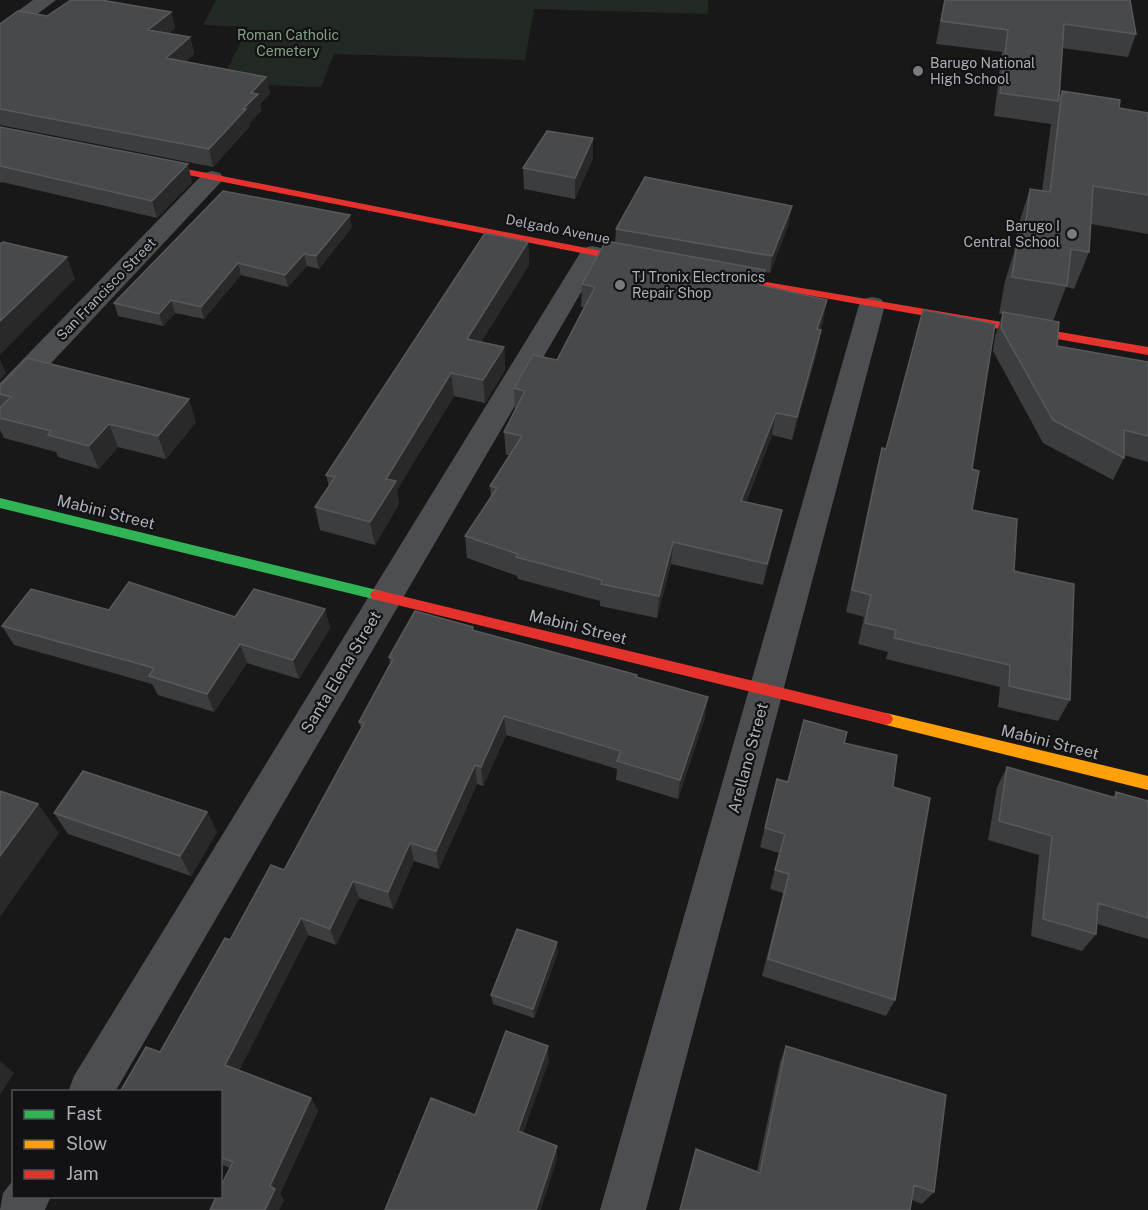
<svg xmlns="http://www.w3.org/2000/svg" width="1148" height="1210" viewBox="0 0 1148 1210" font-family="'Public Sans',sans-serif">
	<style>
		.green { fill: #222822 }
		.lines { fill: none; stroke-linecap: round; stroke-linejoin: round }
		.street { fill: #4d4e51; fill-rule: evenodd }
		.fast { fill: #30b455; fill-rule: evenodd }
		.slow { fill: #ff9f0a; fill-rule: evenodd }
		.jam { fill: #e5322d; fill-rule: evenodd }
		.wall { fill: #3c3d3e }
		.shaded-wall { fill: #292929 }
		.building { fill: #48494b; stroke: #58595c; stroke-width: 1.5 }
		.poi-dot { fill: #787b7f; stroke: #121214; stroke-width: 2 }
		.labels { text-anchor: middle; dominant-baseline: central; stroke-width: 4.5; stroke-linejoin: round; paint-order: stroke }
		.far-park-label { font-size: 14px; fill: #84a084; stroke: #121214 }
		.far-poi-label { font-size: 14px; fill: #abb0b7; stroke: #121214; text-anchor: start }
		.far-street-label { font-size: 14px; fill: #abb0b7; stroke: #121214 }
		.street-label { font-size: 16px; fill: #abb0b7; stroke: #121214 }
	</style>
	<rect width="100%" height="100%" fill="#181818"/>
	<!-- green -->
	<path class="green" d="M 216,0 L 708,0 L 708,14 L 534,9 L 525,60 L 334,54 L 321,87 L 220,84 L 248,27 L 203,25 Z"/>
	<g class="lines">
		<!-- street -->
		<path class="street" d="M 33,0 L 56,0 L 7,37 L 0,39 L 0,24 Z
			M 212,171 L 220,173 L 224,178 L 220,183 L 10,407 L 0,409 L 0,383 L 204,173 Z
			M 592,246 L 601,248 L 604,253 L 115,1092 L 68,1092 L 74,1076 L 580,253 L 583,248 Z
			M 872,297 L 881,299 L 885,305 L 646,1210 L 600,1210 L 859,305 L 863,299 Z
			M 14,1179 L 14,1196 L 51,1196 L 45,1210 L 0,1210 L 3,1193 Z"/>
		<!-- fast -->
		<path class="fast" d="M 0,498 L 377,590 L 382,591 L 384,595 L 382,599 L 377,600 L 0,508 Z"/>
		<!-- slow -->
		<path class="slow" d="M 886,713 L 1148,776 L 1148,790 L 886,725 L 881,723 L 879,719 L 881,715 Z"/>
		<!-- jam -->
		<path class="jam" d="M 146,161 L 642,259 L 647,262 L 642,265 L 143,166 L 143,162 Z
			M 720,274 L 1148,347 L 1148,355 L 716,279 L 716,275 Z
			M 377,590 L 886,713 L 891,715 L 893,719 L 891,723 L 886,725 L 377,600 L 372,599 L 370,595 L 372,591 Z"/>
	</g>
	<!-- wall -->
	<path class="wall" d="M 944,0 L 1130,0 L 1136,34 L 1128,57 L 1062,48 L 1059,98 L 1062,91 L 1119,108 L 1148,113 L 1148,234 L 1091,224 L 1089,252 L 1074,289 L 1066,287 L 1053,321 L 1057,346 L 1148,362 L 1148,462 L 1124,455 L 1124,458 L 1113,480 L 1043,443 L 993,351 L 995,336 L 1003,314 L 999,314 L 1005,281 L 1014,252 L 1018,226 L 1030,189 L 1042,191 L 1051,124 L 994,116 L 1002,52 L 936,44 Z
		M 171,12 L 175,28 L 168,34 L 190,37 L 194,54 L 185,62 L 266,77 L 270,93 L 260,104 L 261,111 L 249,124 L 250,126 L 213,167 L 0,125 L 0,24 L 47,16 Z
		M 0,127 L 192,182 L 157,218 L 2,182 L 0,183 Z
		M 593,158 L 575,199 L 524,189 L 523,168 Z
		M 223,191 L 352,227 L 319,269 L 307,266 L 288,287 L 241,275 L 204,319 L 175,313 L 163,326 L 118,316 L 114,303 Z
		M 789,223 L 770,273 L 765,272 L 763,285 L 823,323 L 820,329 L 821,330 L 817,352 L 792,440 L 772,435 L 746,502 L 782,510 L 777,532 L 763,585 L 671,564 L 657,618 L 600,606 L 600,601 L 518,579 L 517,576 L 467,558 L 465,536 L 491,497 L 490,486 L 510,455 L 506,455 L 504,432 L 515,411 L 514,388 L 557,360 L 584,307 L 581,307 L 582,284 L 615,243 L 616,229 Z
		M 528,242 L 529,265 L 481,342 L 504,347 L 505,370 L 485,403 L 454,396 L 397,490 L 399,504 L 375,545 L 320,530 L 315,507 L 329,486 L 326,475 Z
		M 0,386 L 196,422 L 166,459 L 118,447 L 99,469 L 58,457 L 56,452 L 4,438 L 0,430 Z
		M 882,448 L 972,469 L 972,510 L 1014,571 L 1070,700 L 1058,721 L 998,707 L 1000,687 L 886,659 L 888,652 L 858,644 L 864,617 L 846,612 L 876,471 Z
		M 325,609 L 330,628 L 299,679 L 247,663 L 214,712 L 158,695 L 152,684 L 14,645 L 2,626 L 109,610 L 235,617 Z
		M 473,627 L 474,631 L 637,675 L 637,677 L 705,717 L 678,799 L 616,780 L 617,769 L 506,735 L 483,786 L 477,784 L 439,869 L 414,861 L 393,909 L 359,898 L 336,945 L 308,935 L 239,1070 L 311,1098 L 318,1111 L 280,1194 L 284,1200 L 279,1210 L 210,1210 L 230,1168 L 220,1164 L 220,1092 L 160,1052 L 230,940 L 284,870 L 361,728 L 359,722 L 390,663 L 389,657 Z
		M 844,743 L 893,787 L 895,1000 L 886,1016 L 762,976 L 783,893 L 770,889 L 779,853 L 760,847 L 777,779 L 788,782 Z
		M 1007,767 L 1113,797 L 1116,792 L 1148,801 L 1148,939 L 1097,924 L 1096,934 L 1082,951 L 1031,936 L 1039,855 L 988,840 L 997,787 Z
		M 207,812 L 217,832 L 191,876 L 68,834 L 54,813 Z
		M 558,952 L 534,1018 L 493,1004 L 491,995 Z
		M 786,1046 L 934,1192 L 922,1204 L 912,1200 L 910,1210 L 757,1171 L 780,1062 Z"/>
	<!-- shaded-wall -->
	<path class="shaded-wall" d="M 171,12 L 175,28 L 153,47 L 148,30 Z
		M 190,37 L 194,54 L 171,75 L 166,58 Z
		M 266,77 L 270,93 L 260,104 L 261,111 L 249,124 L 250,126 L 213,167 L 209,149 L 243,109 L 251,93 Z
		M 593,138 L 593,158 L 575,199 L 575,178 Z
		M 188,164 L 192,182 L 157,218 L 152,201 Z
		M 792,206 L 789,223 L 770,273 L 772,256 Z
		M 350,215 L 352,227 L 319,269 L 316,256 Z
		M 528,242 L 529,265 L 469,362 L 467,339 Z
		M 304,254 L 307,266 L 288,287 L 285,275 Z
		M 67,257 L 75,279 L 0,355 L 0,321 Z
		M 238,263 L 241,275 L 204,319 L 201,307 Z
		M 765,270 L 762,293 L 760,285 Z
		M 171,300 L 175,313 L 163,326 L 159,314 Z
		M 827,300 L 823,323 L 812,351 L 817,329 Z
		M 821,330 L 817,352 L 792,440 L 797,417 Z
		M 504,347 L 505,370 L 485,403 L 483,380 Z
		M 0,360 L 6,373 L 0,380 Z
		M 451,373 L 454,396 L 397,490 L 399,504 L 375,545 L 370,522 L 386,479 Z
		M 189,399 L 196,422 L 166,459 L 158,436 Z
		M 776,413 L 772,435 L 737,523 L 741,501 Z
		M 109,424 L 118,447 L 99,469 L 89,446 Z
		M 782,510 L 777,532 L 763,585 L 767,564 Z
		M 673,542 L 671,564 L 657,618 L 659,596 Z
		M 325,609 L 330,628 L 299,679 L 293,660 Z
		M 240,644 L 247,663 L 214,712 L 207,694 Z
		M 708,697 L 705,717 L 678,799 L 680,780 Z
		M 504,716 L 506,735 L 483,786 L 481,767 Z
		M 475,765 L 477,784 L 439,869 L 436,851 Z
		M 38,804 L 59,833 L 0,917 L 0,856 Z
		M 207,812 L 217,832 L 191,876 L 180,856 Z
		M 410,843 L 414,861 L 393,909 L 388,892 Z
		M 353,881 L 359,898 L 336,945 L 330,929 Z
		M 301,918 L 308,935 L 235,1079 L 225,1065 Z
		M 557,942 L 558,952 L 534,1018 L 533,1009 Z
		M 548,1046 L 549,1061 L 519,1145 L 518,1131 Z
		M 0,1061 L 14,1073 L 0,1095 Z
		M 311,1098 L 318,1111 L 280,1194 L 284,1200 L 279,1210 L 265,1210 L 270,1186 Z
		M 557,1146 L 557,1159 L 541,1210 L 536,1210 Z"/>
	<!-- building -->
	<path class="building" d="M 71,0 L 101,0 L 171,12 L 148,30 L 190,37 L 166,58 L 266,77 L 251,93 L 258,94 L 243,109 L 246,109 L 209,149 L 0,109 L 0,24 L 18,11 L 47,16 Z
		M 945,0 L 1130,0 L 1136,34 L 1064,24 L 1059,98 L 1058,101 L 1000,93 L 1008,30 L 941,21 Z
		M 1062,91 L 1120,100 L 1119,108 L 1148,113 L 1148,195 L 1093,186 L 1089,252 L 1071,249 L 1067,286 L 1012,277 L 1017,244 L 1023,245 L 1030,189 L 1050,192 Z
		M 0,127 L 188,164 L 152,201 L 0,166 Z
		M 547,131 L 593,138 L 575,178 L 523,168 Z
		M 645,177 L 792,206 L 772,256 L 616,229 Z
		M 223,191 L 350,215 L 316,256 L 304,254 L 285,275 L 238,263 L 201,307 L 171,300 L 159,314 L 114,303 Z
		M 485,233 L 528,242 L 467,339 L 504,347 L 483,380 L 451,373 L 386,479 L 396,481 L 370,522 L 315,507 L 335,477 L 326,475 Z
		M 606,241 L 765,270 L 760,285 L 827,300 L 817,329 L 821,330 L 797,417 L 776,413 L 741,501 L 782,510 L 767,564 L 673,542 L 659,596 L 601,584 L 602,580 L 516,557 L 518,554 L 465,536 L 497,488 L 490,486 L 522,436 L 504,432 L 525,391 L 514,388 L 533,355 L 557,360 L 595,287 L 582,284 Z
		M 3,242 L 67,257 L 0,321 L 0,244 Z
		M 923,310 L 995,324 L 972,469 L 979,471 L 972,510 L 1017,519 L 1014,571 L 1074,584 L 1070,700 L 1009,686 L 1010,665 L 894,638 L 896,630 L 865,623 L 871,595 L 852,590 L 882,448 L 886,449 Z
		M 1003,312 L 1059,322 L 1057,346 L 1148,362 L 1148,436 L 1124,430 L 1124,458 L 1053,420 L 1001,328 Z
		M 27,358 L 189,399 L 158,436 L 109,424 L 89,446 L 48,435 L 51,431 L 0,418 L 0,408 L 11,397 L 0,394 L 0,386 Z
		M 129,582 L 235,617 L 254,589 L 325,609 L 293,660 L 240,644 L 207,694 L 149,676 L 154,668 L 2,626 L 31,589 L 109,610 Z
		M 415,611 L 473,627 L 472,630 L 637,675 L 636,677 L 708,697 L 680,780 L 617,761 L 621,751 L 504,716 L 481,767 L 475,765 L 436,851 L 410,843 L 388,892 L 353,881 L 330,929 L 301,918 L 225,1065 L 311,1098 L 270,1186 L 275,1189 L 265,1210 L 210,1210 L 216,1197 L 220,1197 L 220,1188 L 233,1162 L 220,1157 L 220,1092 L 120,1092 L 146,1047 L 160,1052 L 225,938 L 230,940 L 271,865 L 284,870 L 364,723 L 359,722 L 393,659 L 389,657 Z
		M 804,720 L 847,732 L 844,743 L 897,755 L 893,787 L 930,798 L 895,1000 L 768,959 L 789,874 L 775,870 L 785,834 L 765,828 L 777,779 L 788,782 Z
		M 1007,767 L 1116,798 L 1116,792 L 1148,801 L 1148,918 L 1098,903 L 1096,934 L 1043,919 L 1052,836 L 999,821 Z
		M 83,771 L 207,812 L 180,856 L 54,813 Z
		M 0,791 L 38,804 L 0,856 Z
		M 517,929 L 557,942 L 533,1009 L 491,995 Z
		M 506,1031 L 548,1046 L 518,1131 L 557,1146 L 536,1210 L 385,1210 L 431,1098 L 475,1115 Z
		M 786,1046 L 946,1095 L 934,1192 L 914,1185 L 910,1210 L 680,1210 L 696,1149 L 760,1173 Z"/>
	<!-- markers -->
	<g class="poi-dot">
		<circle cx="918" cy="71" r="6"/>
		<circle cx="1072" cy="234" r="6"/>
		<circle cx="620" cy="285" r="6"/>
	</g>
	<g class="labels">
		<!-- far-park labels -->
		<g class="far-park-label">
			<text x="288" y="35">Roman Catholic<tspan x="288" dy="16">Cemetery</tspan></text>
		</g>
		<!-- far-poi labels -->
		<g class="far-poi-label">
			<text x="930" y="63">Barugo National<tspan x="930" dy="16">High School</tspan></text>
			<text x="1060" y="226" text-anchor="end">Barugo I<tspan x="1060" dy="16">Central School</tspan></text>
			<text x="632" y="277">TJ Tronix Electronics<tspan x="632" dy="16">Repair Shop</tspan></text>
		</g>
		<!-- far-street labels -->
		<g class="far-street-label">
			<text transform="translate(558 229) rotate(11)">Delgado Avenue</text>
			<text transform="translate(106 289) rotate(-46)">San Francisco Street</text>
		</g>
		<!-- street labels -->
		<g class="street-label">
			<text transform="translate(106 512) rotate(14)">Mabini Street</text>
			<text transform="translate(578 627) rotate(14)">Mabini Street</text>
			<text transform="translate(341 672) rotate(-59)">Santa Elena Street</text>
			<text transform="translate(1050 742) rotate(14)">Mabini Street</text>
			<text transform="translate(748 758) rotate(-75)">Arellano Street</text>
		</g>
	</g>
	<!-- legend -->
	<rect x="12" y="1090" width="210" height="108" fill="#121214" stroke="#4f5155" stroke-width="1.5"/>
	<rect x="24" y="1110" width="30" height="9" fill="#30b455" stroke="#4f5155" stroke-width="1.5"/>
	<text x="66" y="1120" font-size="18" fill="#abb0b7">Fast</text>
	<rect x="24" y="1140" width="30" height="9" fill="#ff9f0a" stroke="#4f5155" stroke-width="1.5"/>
	<text x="66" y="1150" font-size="18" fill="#abb0b7">Slow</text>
	<rect x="24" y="1170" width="30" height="9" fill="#e5322d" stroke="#4f5155" stroke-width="1.5"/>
	<text x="66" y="1180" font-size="18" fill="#abb0b7">Jam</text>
</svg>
